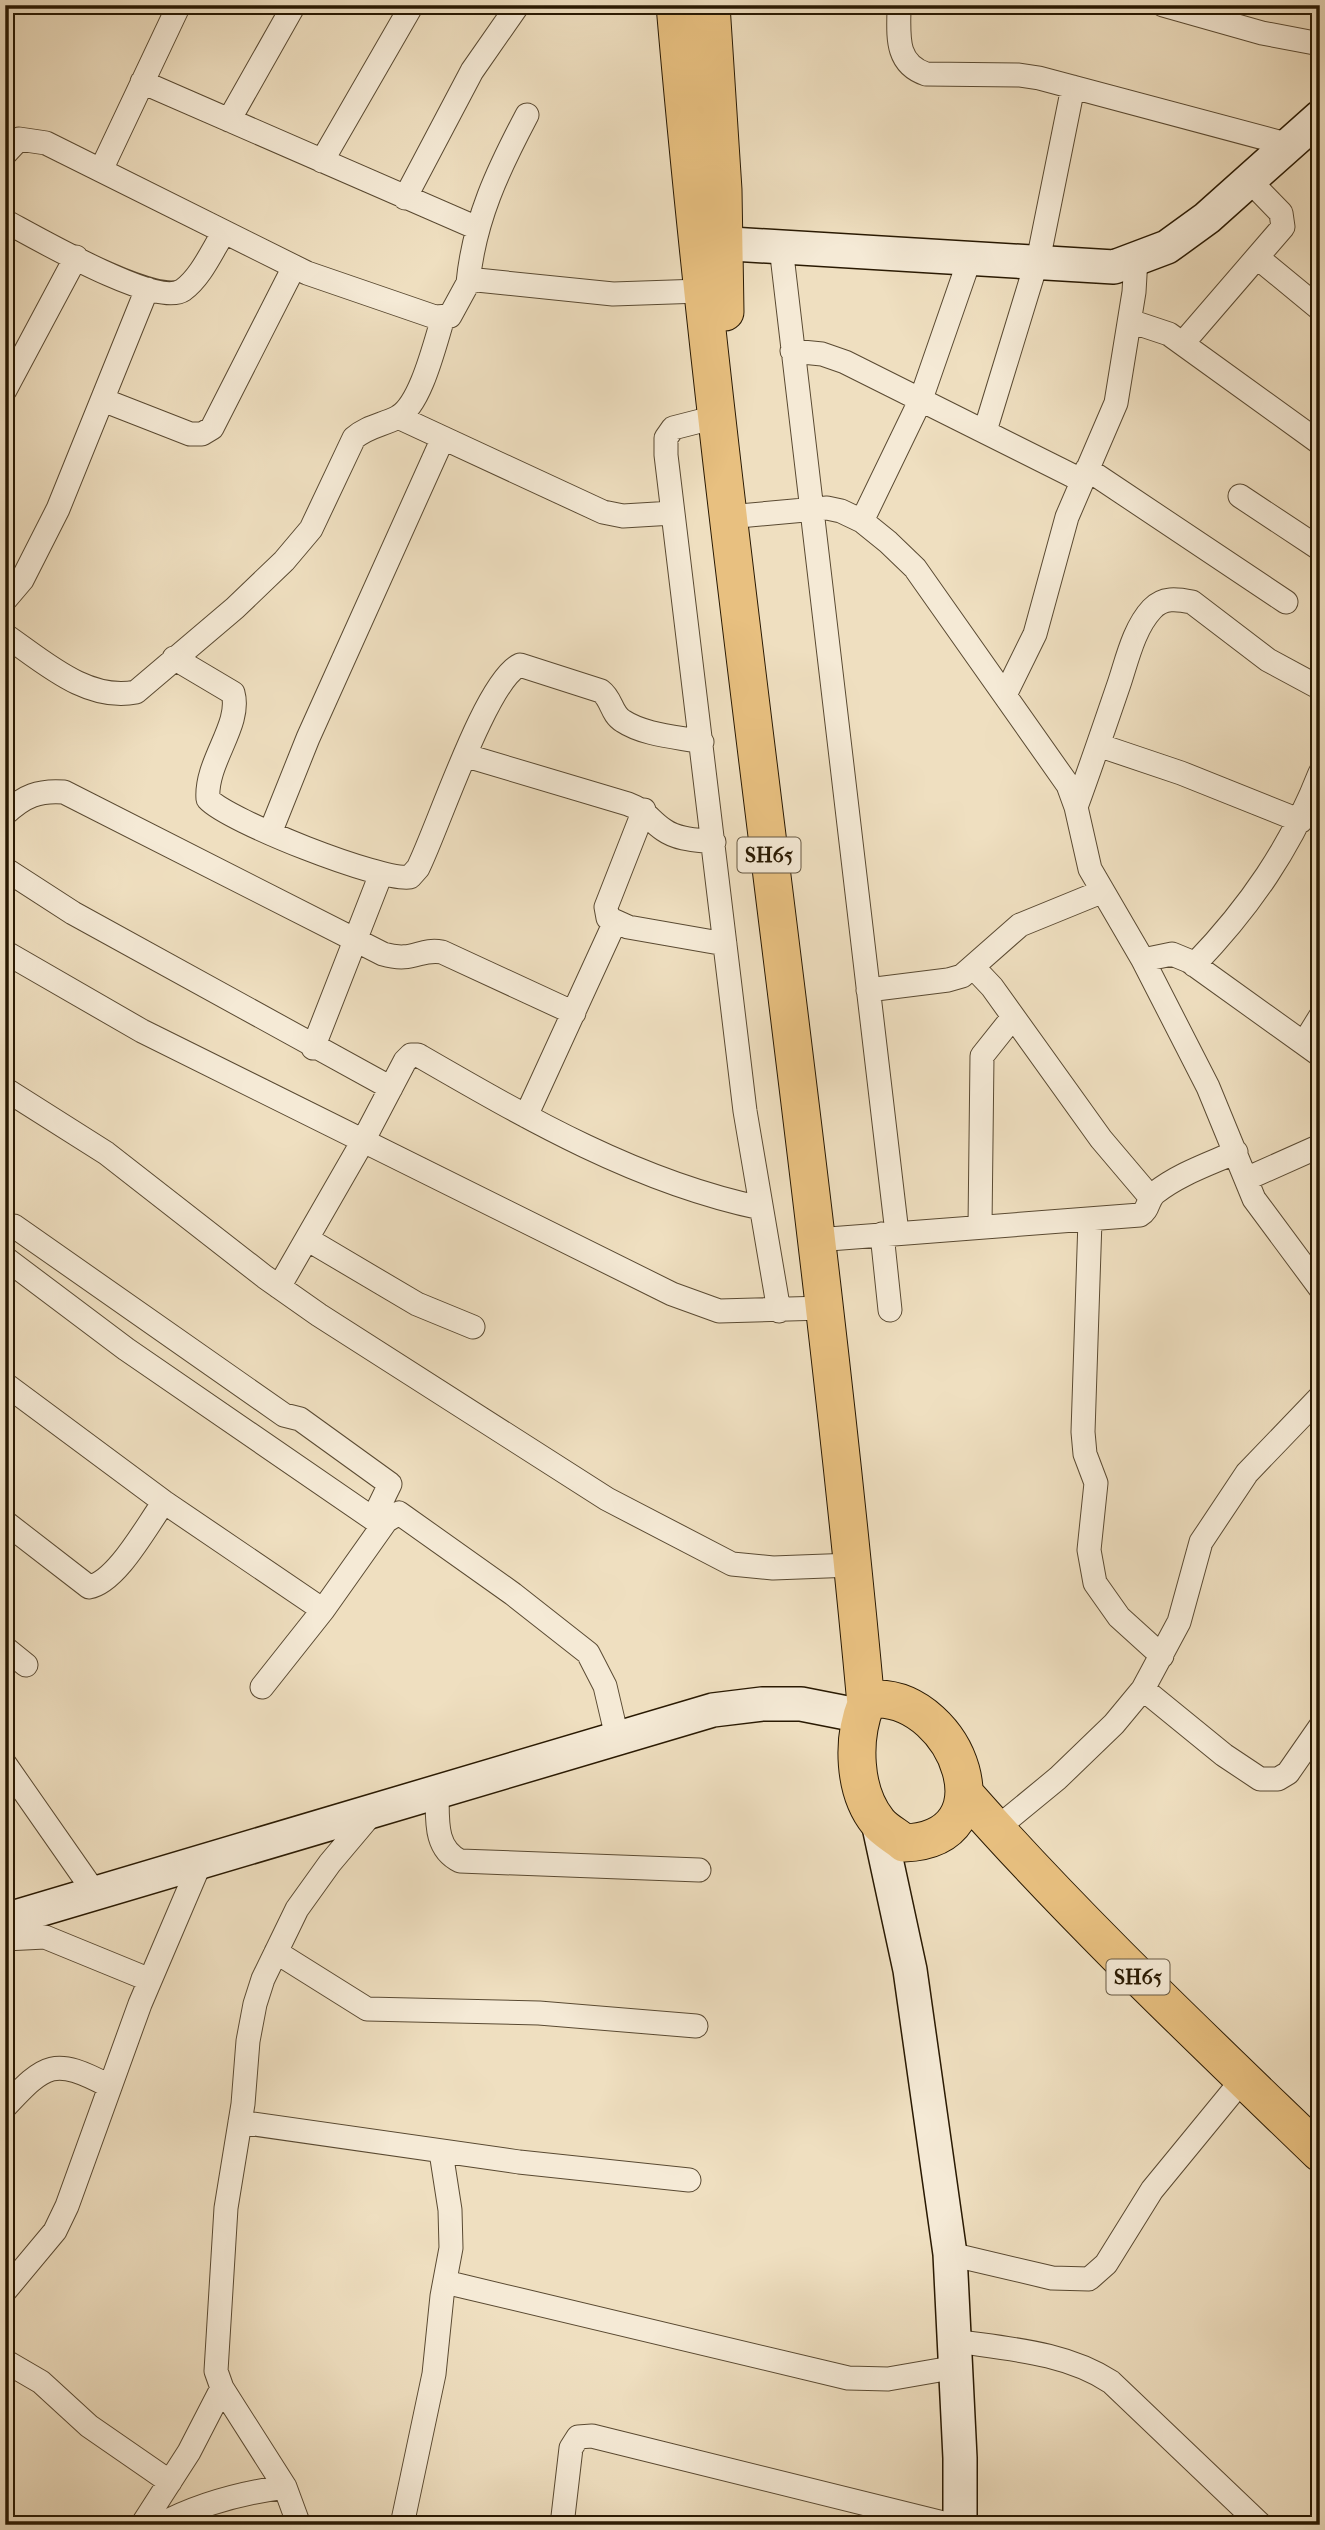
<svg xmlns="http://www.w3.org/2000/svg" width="1325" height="2530" viewBox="0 0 1325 2530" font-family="'IM FELL French Canon',serif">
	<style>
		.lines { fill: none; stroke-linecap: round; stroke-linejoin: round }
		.street-casing { stroke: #5a4a32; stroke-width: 25 }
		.secondary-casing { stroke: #291902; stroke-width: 36 }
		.primary-casing { stroke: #291902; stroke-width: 39 }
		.street { stroke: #f5ead6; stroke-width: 23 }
		.secondary { stroke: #f5ead6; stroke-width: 33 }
		.primary { stroke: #e8c080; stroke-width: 37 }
		.labels { text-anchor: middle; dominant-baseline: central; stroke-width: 6; stroke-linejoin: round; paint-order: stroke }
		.shield { fill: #f5ead6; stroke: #665842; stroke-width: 2 }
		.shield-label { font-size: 21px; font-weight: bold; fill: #291902 }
	</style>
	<rect width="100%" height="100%" fill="#efdfc0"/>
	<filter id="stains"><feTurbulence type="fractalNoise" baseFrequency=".00286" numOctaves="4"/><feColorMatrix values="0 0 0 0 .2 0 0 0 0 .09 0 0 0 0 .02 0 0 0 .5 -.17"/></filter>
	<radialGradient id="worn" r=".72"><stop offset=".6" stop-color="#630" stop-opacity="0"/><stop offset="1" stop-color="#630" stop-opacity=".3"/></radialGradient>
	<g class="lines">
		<!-- street casing -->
		<g class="street-casing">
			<path id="street" d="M 899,5 C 899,34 894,63 926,74 L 1019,75 L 1039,78 L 1290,145
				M 1163,5 L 1262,33 L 1320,44
				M 142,82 L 477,228
				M 229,120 L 294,5
				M 5,154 L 19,139 L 46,143 L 307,273 L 435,317 L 450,316 L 468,283 L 477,280 L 613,294 L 701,291
				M 322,161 L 412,5
				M 101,170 L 179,5
				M 405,198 L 472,71 L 518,5
				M 5,221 C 35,237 157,308 183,290 C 201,277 212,251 224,232
				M 781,247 L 897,1233
				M 1258,258 L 1320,309
				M 468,283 C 474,220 498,170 527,115
				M 1130,321 L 1169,334 L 1320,443
				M 1183,343 L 1283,227 L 1281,213 L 1249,180
				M 792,351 L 822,354 L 845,362 L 1081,480
				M 5,390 L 76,257
				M 103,400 L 190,434 L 202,434 L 212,428 L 294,267
				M 398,417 L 603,512 L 623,516 L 673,513
				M 716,417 L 673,428 L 666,438 L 666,455 L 745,1111 L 779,1311
				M 985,431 L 1040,251 L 1073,87
				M 1087,469 L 1286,602
				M 1240,496 L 1320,549
				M 728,517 L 827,508 L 841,511 L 862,521 L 888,542 L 915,568 L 1068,785 L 1076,807 L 1090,869 L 1143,960 L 1208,1087 L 1254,1199 L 1320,1288
				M 862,521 L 921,399 L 970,258
				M 5,600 L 22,580 L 58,509 L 147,289
				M 5,635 C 43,661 87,702 136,692 L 235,608 L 284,561 L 311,529 L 354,438 C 368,426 383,425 398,417 C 421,404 435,343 443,318
				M 174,658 L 233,693 C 242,725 205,762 208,799 C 228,821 382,882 410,877 L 418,868 C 438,828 486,680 520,665 L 601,691 C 612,699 611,714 623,721 C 644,735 678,737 702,742
				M 1005,695 L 1035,634 L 1067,517 L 1116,403 L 1134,292 L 1136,258
				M 1098,745 L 1181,773 L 1301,821
				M 467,756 L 628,804 C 647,811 649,820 664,830 C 678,840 698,840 714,842
				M 1076,807 C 1091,766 1105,725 1119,684 C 1127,660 1134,628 1152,609 C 1163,597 1177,599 1192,602 L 1268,660 L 1320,688
				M 644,810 L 606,907 L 608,918 L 628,927 L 725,944
				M 5,814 C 24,796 39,790 64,792 L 383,954 C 414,963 419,948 442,952 L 574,1013
				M 270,833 L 308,738 L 443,438
				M 5,869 L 73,913 L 391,1088
				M 5,952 L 142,1031 L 672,1294 L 719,1311 L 824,1308
				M 1143,960 L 1172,954 L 1189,961 L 1320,1055
				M 1194,965 C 1250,907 1291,847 1320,773
				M 974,968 L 992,987 L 1101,1139 L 1151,1198
				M 868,990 L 948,980 L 962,976 L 1020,925 L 1101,892
				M 1304,1043 L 1320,1017
				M 313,1048 L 381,874
				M 5,1089 L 106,1153 L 265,1277 L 319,1315 L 607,1499 L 732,1564 L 773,1568 L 853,1565
				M 526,1116 L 614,924
				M 1246,1179 L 1320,1146
				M 1090,1220 L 1083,1432 L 1085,1454 L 1096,1483 L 1089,1550 L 1095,1583 L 1119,1617 L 1162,1656
				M 14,1226 L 284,1415 L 300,1419 L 390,1484 L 373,1519
				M 980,1226 L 982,1056 L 1013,1017
				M 882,1234 L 890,1310
				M 307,1239 L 417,1304 L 473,1327
				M 816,1240 L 1140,1215 C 1149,1210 1147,1200 1155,1193 C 1179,1174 1209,1164 1236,1152
				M 5,1258 L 126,1349 L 382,1525
				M 279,1287 L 363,1141 L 405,1061 L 411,1055 L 418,1055 C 527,1118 637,1182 761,1208
				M 5,1384 L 164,1502 L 323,1610
				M 5,1522 L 89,1587 C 117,1582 147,1525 164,1502
				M 5,1648 L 26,1665
				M 262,1687 L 323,1610 L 386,1521 L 399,1513 L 513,1594 L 588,1653 L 605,1686 L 617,1737
				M 1143,1689 L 1224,1755 L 1260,1779 L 1278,1779 L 1288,1773 L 1320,1727
				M 5,1764 L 95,1893
				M 437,1791 C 438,1817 433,1848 460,1861 L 699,1870
				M 996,1829 L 1058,1778 L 1114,1724 L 1143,1689 L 1179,1622 L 1201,1542 L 1247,1473 L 1320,1397
				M 5,1939 L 45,1937 L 150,1980
				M 276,1952 L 367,2009 L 539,2013 L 696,2026
				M 5,2107 C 46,2063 54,2057 109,2086
				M 240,2122 L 519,2162 L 689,2180
				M 950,2254 L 1052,2278 L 1089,2279 L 1106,2264 L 1152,2190 L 1243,2079
				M 445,2282 L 848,2378 L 888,2379 L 957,2367
				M 5,2291 L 55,2231 L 67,2206 L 140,2004 L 201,1861
				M 955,2341 C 1008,2349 1065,2352 1111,2382 L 1261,2525
				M 5,2361 L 41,2382 L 89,2426 L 170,2482
				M 142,2525 L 189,2452 L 222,2388
				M 160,2525 C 199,2504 241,2493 285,2487
				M 299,2525 L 285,2487 L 222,2388 L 216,2371 L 226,2208 L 243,2104 L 248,2041 L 255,2004 L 263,1979 L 297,1909 L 330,1863 L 373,1812
				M 402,2525 L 434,2374 L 442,2296 L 451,2248 L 450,2210 L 441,2152
				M 562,2525 L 571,2448 L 578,2437 L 592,2436 L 951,2525"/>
		</g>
		<!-- secondary casing -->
		<g class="secondary-casing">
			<path id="secondary" d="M 699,242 L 1114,267 L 1167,247 L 1207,218 L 1320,117
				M 878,1822 L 910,1970 L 950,2254 L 960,2458 L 960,2525
				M 5,1920 L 713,1710 L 762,1704 L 801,1704 L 862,1716"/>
		</g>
		<!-- primary casing -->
		<g class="primary-casing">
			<path id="primary" d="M 675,5 C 724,573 814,1137 866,1704
				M 711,5 L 723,190 L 725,312
				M 878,1699 C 957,1700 1011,1839 904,1843 C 896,1836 884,1830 878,1822 C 853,1791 852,1739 866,1704 Z
				M 964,1793 C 1076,1920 1199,2036 1320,2153"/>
		</g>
		<!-- street -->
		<use href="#street" class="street"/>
		<!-- secondary -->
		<use href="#secondary" class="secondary"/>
		<!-- primary -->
		<use href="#primary" class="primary"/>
	</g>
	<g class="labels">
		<!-- shield labels -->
		<g class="shield">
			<rect x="737.5" y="837.5" width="63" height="35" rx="5"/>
			<rect x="1106.5" y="1959.5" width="63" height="35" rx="5"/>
		</g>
		<g class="shield-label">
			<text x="769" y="855">SH65</text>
			<text x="1138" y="1977">SH65</text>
		</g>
	</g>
	<!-- margin -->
	<rect width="1325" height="2530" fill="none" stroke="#efdfc0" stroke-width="28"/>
	<rect x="7" y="7" width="1311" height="2516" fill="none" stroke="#291902" stroke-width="3.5"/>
	<rect x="14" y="14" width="1297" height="2502" fill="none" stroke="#291902" stroke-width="2"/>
	<rect width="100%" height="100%" filter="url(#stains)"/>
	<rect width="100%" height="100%" fill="url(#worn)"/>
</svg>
